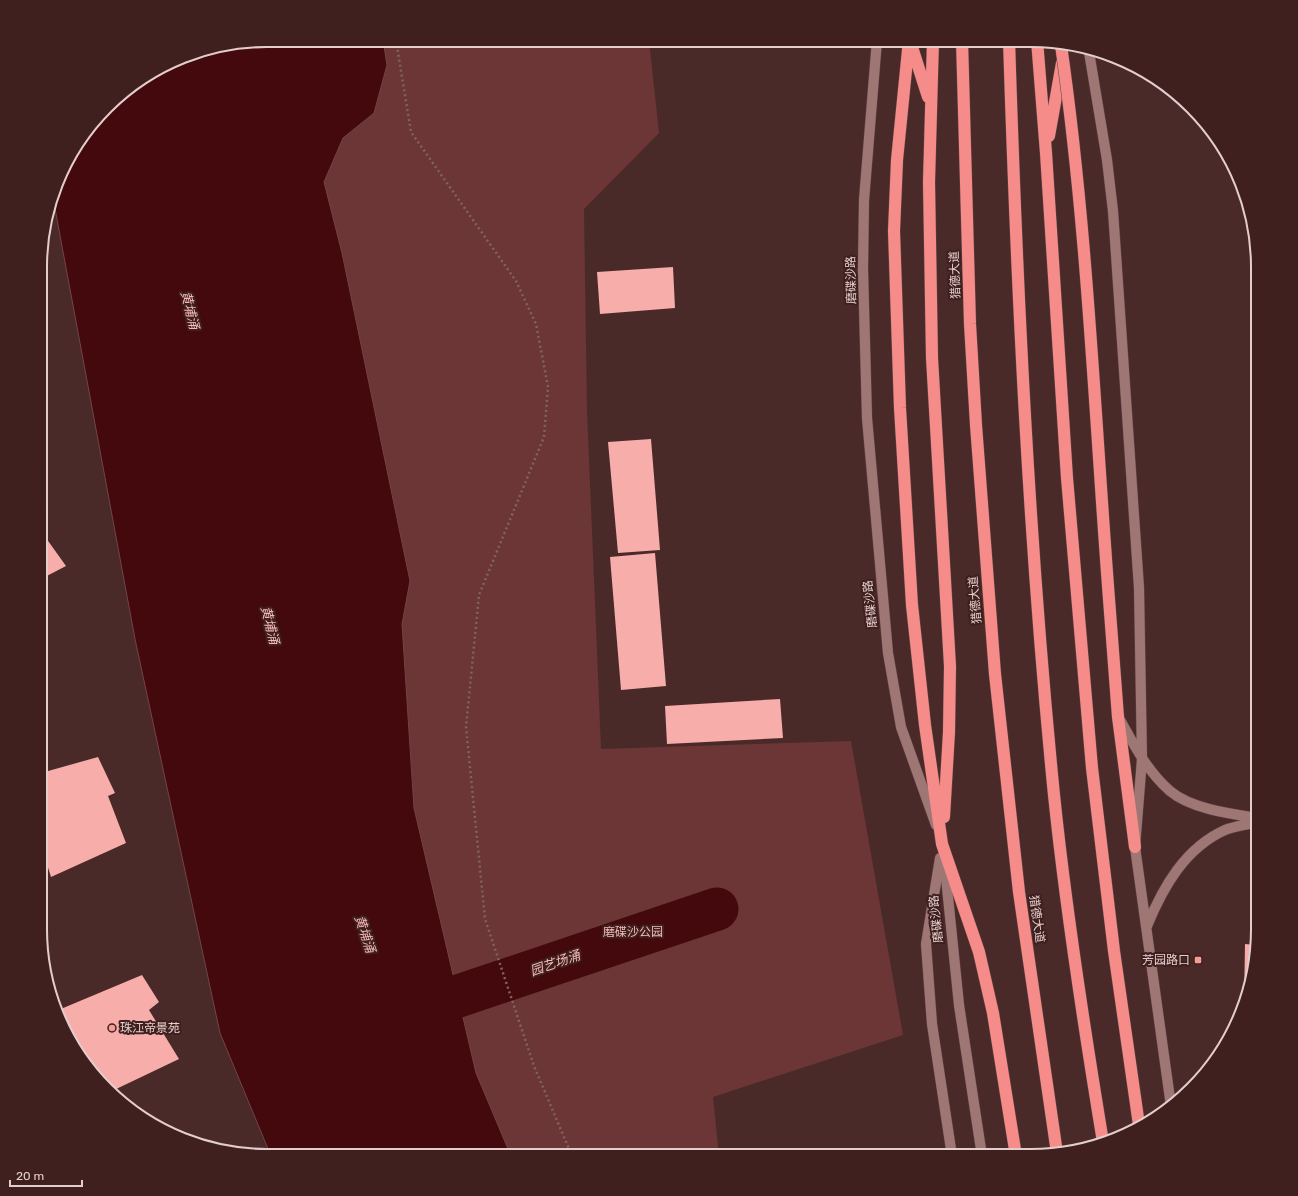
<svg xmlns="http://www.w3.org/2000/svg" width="1298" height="1196" viewBox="0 0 1298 1196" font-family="Rubik,'Noto Sans SC',sans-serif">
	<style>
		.green { fill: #6b3635 }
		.water { fill: #43090d; stroke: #734447 }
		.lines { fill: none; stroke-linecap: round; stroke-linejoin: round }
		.river { stroke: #43090d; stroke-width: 43 }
		.building { fill: #f7adaa }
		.secondary-casing { stroke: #624646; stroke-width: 11 }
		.highway-casing { stroke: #624646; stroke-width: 13 }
		.path { stroke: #806362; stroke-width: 2.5; stroke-dasharray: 2 3; stroke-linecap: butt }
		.secondary { stroke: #9e7775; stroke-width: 10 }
		.highway { stroke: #f68c89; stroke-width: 12 }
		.highway-bridge-casing { stroke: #624646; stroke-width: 13; stroke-linecap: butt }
		.highway-bridge { stroke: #f68c89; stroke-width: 12 }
		.poi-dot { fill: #f59b98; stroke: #3f201f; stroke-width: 1.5 }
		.labels { text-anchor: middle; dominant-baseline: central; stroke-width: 4; stroke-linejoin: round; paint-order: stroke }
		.street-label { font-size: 12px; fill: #e4cecd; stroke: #3f201f }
		.park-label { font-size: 12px; fill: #f3b7b4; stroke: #3f201f }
		.poi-label { font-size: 12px; fill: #e4cecd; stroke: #3f201f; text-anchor: end }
		.water-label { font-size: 13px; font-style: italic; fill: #f5b9b5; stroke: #3f201f }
		.rim { fill: none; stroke: #e4cecd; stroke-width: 2 }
	</style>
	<rect width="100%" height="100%" fill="#4a2a29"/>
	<!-- green -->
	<path class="green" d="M 383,40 L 649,40 L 659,133 L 584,209 L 587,411 L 601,749 L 851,741 L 903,1035 L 713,1097 L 719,1156 L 511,1156 L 476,1073 L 414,808 L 402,624 L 410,580 L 342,253 L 324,182 L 343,138 L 374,113 L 387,65 Z"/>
	<!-- water -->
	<path class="water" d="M 267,40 L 383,40 L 387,65 L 374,113 L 343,138 L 324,182 L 342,253 L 410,581 L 402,624 L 414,808 L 476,1073 L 511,1156 L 271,1156 L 220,1033 L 135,639 L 54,203 L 70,154 L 118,96 L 194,52 Z"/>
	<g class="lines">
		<!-- river -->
		<path class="river" d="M 402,1015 L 717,909"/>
	</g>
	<!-- building -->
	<path class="building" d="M 673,267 L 675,308 L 600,314 L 597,272 Z
		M 651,439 L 660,550 L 618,553 L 608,442 Z
		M 41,531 L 66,566 L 41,579 Z
		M 655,553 L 666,686 L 621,690 L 610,557 Z
		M 780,699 L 783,738 L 667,744 L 665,706 Z
		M 98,757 L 115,793 L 108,796 L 126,843 L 51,877 L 41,845 L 41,773 Z
		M 1245,944 L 1256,945 L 1254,973 L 1244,1002 Z
		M 142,975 L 159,1002 L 149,1010 L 179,1059 L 112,1091 L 96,1078 L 56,1011 Z"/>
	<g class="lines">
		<!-- secondary casing -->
		<g class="secondary-casing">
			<path id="secondary" d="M 877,40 L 864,200 L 863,269 L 867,418 L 888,653 L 901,727 L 936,825
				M 1089,52 L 1107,160 L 1113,211 L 1139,588 L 1142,759 L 1135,847 L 1171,1106
				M 1119,718 C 1134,745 1147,771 1170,791 C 1191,809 1232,814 1258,818
				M 940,858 L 926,944 L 932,1024 L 952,1156
				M 944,858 L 959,1005 L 982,1156
				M 1147,926 C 1163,887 1185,848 1225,830 C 1235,826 1247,825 1258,822"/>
		</g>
		<!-- highway casing -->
		<g class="highway-casing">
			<path id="highway" d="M 909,40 L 897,160 L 894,231 L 900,408 L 912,605 L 925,725 L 942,844 L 979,952 L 993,1013 L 1016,1156
				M 933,40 L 929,182 L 932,358 L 950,666 L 949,732 L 944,817
				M 962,40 L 970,324 L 976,425 L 995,674 L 1019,892 L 1057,1153
				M 1009,40 C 1017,293 1029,544 1054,795 C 1066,911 1084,1027 1103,1142
				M 1037,40 L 1046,153 L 1067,478 L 1092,768 L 1114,951 L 1139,1125
				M 911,44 L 928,97
				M 1049,136 L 1062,63
				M 1110,612 L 1118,717 L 1135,847"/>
		</g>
		<!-- path -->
		<path class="path" d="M 396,40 L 411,132 L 516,281 L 536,324 L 548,387 L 544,437 L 479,595 L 466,727 L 485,919 L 534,1066 L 572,1156"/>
		<!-- secondary -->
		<use href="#secondary" class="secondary"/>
		<!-- highway -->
		<use href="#highway" class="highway"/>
		<!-- highway-bridge casing -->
		<g class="highway-bridge-casing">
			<path id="highway-bridge" d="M 1061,45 C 1088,233 1095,423 1110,612"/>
		</g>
		<!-- highway-bridge -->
		<use href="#highway-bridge" class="highway-bridge"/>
	</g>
	<!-- markers -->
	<g class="poi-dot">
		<rect x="1194" y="956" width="8" height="8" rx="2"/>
		<circle cx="112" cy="1028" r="4"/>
	</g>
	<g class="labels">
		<!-- street labels -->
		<g class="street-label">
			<text transform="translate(955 275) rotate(-92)">猎德大道</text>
			<text transform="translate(851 280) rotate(-91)">磨碟沙路</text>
			<text transform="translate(975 600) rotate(-95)">猎德大道</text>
			<text transform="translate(870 604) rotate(-96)">磨碟沙路</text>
			<text transform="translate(936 919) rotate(-96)">磨碟沙路</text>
			<text transform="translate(1037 919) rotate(82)">猎德大道</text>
		</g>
		<!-- park labels -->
		<g class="park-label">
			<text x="633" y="932">磨碟沙公园</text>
		</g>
		<!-- poi labels -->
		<g class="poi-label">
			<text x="1190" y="960">芳园路口</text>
			<text x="120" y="1028" text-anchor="start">珠江帝景苑</text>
		</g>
		<!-- water labels -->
		<g class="water-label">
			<text transform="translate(190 310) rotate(76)">黄埔涌</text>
			<text transform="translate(270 625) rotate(76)">黄埔涌</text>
			<text transform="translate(365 934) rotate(71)">黄埔涌</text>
			<text transform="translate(555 963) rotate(-19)">园艺场涌</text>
		</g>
	</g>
	<!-- crop -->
	<path d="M0 0H1298V1196H0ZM267 47H1031A220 220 0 0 1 1251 267V929A220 220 0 0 1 1031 1149H267A220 220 0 0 1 47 929V267A220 220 0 0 1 267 47Z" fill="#3f201f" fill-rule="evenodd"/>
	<path class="rim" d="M267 47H1031A220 220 0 0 1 1251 267V929A220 220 0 0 1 1031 1149H267A220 220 0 0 1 47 929V267A220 220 0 0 1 267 47Z"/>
	<!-- scale -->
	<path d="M10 1180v6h72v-6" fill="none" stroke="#e4cecd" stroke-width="2"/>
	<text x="16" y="1180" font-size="12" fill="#e4cecd" stroke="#3f201f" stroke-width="3" paint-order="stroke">20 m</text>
</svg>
